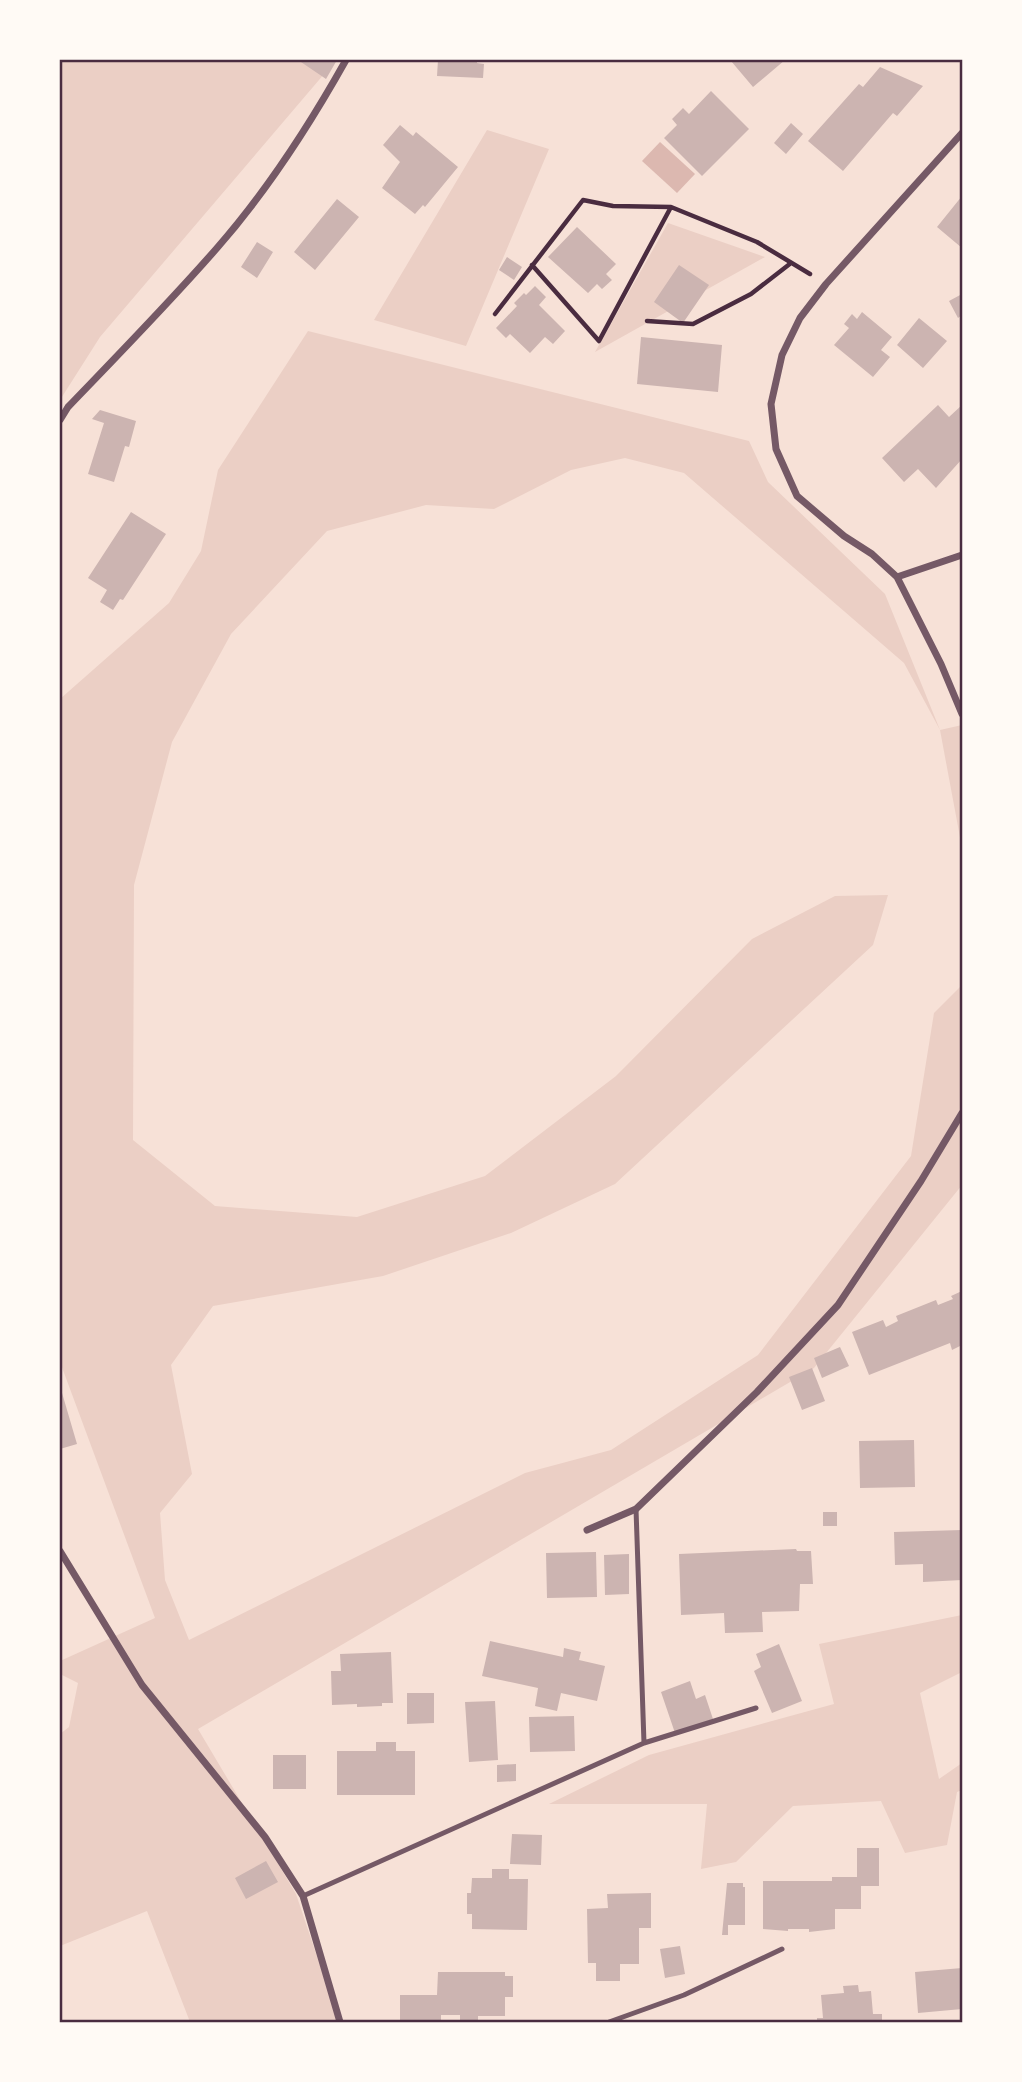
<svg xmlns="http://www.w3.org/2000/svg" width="1022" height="2082" viewBox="0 0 1022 2082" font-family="'PT Sans',sans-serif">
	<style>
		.green { fill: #ebcfc5 }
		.water { fill: #dcb8b0 }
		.building { fill: #ccb4b1 }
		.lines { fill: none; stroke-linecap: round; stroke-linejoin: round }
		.path { stroke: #4a2c40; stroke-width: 4.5 }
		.service { stroke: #755966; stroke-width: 5 }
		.minor { stroke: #755966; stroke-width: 7 }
		.neatline { fill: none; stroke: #4a2c40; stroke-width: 2.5 }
	</style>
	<rect width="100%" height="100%" fill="#f7e1d7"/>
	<!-- green -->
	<path class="green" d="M 60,60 L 336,60 L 100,337 L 60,400 Z
		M 487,130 L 549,149 L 466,346 L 374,320 Z
		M 668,223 L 765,257 L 595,352 Z
		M 308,331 L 749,441 L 768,482 L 885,594 L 940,730 L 962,725 L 962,848 L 940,730 L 904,663 L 684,473 L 625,458 L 571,470 L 494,509 L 426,505 L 327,531 L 231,634 L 172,742 L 134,885 L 133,1140 L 215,1206 L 357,1217 L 485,1176 L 616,1076 L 752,939 L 835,896 L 888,895 L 873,945 L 615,1184 L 511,1233 L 383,1276 L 213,1306 L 171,1365 L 192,1474 L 160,1513 L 165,1580 L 189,1640 L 525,1473 L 611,1450 L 758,1355 L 911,1156 L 934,1013 L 962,985 L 962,1185 L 814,1368 L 198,1729 L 296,1894 L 339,2022 L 190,2022 L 147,1911 L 60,1946 L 60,1734 L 69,1727 L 78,1683 L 60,1674 L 60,1661 L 155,1618 L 60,1362 L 60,699 L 169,603 L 201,551 L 218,470 Z
		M 962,1615 L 962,1672 L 920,1693 L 939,1779 L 962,1763 L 962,1790 L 957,1792 L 947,1845 L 905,1853 L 881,1801 L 793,1806 L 736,1862 L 701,1869 L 707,1804 L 549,1804 L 649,1755 L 834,1704 L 819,1644 Z"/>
	<!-- water -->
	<path class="water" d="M 660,142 L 695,174 L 677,193 L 642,161 Z"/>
	<!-- building -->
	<path class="building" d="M 298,60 L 337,60 L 326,79 Z
		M 438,60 L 477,60 L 477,63 L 484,64 L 483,78 L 437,76 Z
		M 733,60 L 785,60 L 753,87 L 731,61 Z
		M 880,67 L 923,86 L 897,116 L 893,113 L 843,171 L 808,141 L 859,84 L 863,87 Z
		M 711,91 L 749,129 L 702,176 L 664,138 L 677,125 L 672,119 L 683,108 L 689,114 Z
		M 791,123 L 803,134 L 786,154 L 774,143 Z
		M 400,125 L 413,136 L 416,132 L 458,167 L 425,207 L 423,205 L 415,214 L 382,188 L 400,162 L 383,145 Z
		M 962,196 L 962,248 L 937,227 Z
		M 337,199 L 359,217 L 315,270 L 294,252 Z
		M 577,227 L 616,264 L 606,274 L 612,280 L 602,289 L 597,284 L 588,293 L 548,257 Z
		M 257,242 L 273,252 L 257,278 L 241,267 Z
		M 507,257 L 522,267 L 514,280 L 499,270 Z
		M 679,265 L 709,285 L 683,323 L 654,302 Z
		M 535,286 L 546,297 L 539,305 L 565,331 L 553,344 L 545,337 L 530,353 L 510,334 L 506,338 L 496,328 L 517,306 L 514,303 L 524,293 L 526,295 Z
		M 962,294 L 962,315 L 958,318 L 949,301 Z
		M 862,312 L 892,337 L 881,350 L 890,357 L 873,377 L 834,345 L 849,328 L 844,324 L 852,314 L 857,319 Z
		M 919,318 L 947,341 L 923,368 L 897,345 Z
		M 641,337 L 722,345 L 718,392 L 637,384 Z
		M 938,405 L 949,417 L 962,405 L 962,459 L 936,488 L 918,469 L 904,482 L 882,458 Z
		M 100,410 L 136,421 L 129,447 L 125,446 L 114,482 L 88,474 L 104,423 L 92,419 Z
		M 131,512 L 166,534 L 123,600 L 120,599 L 113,610 L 100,602 L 107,590 L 88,578 Z
		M 962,1291 L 962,1345 L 952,1350 L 950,1343 L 869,1375 L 852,1332 L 883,1320 L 886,1327 L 898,1321 L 896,1316 L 936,1300 L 938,1305 L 953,1299 L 951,1296 Z
		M 840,1347 L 849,1366 L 822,1378 L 814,1358 Z
		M 812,1368 L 825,1401 L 802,1410 L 789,1377 Z
		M 60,1386 L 77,1444 L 60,1449 Z
		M 914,1440 L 915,1487 L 860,1488 L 859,1441 Z
		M 823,1512 L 837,1512 L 837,1526 L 823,1526 Z
		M 962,1530 L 962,1580 L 923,1582 L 923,1564 L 895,1565 L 894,1532 Z
		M 796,1549 L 797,1551 L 811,1551 L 813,1584 L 800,1584 L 799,1611 L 762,1612 L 763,1632 L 725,1633 L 724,1613 L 681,1615 L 679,1554 Z
		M 596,1552 L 597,1597 L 547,1598 L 546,1553 Z
		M 629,1554 L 629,1594 L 605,1595 L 604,1555 Z
		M 490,1641 L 563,1657 L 564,1648 L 581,1652 L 579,1660 L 605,1666 L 597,1701 L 561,1693 L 557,1711 L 535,1706 L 538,1688 L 482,1676 Z
		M 779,1644 L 802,1701 L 772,1713 L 754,1671 L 761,1667 L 756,1654 Z
		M 391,1652 L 393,1703 L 382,1703 L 382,1706 L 357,1707 L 357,1704 L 332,1705 L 331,1671 L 341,1671 L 340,1654 Z
		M 690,1681 L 696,1699 L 705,1695 L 713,1719 L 675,1733 L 661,1692 Z
		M 407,1693 L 434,1693 L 434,1723 L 407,1724 Z
		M 495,1701 L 498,1760 L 469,1762 L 465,1702 Z
		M 574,1716 L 575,1751 L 530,1752 L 529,1717 Z
		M 376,1742 L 396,1742 L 396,1751 L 415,1751 L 415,1795 L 337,1795 L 337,1751 L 376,1751 Z
		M 273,1755 L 306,1755 L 306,1789 L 273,1789 Z
		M 516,1764 L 516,1781 L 497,1782 L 497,1765 Z
		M 512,1834 L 542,1835 L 541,1865 L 510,1864 Z
		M 857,1848 L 879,1848 L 879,1886 L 861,1886 L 861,1909 L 835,1909 L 835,1929 L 809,1932 L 809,1929 L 788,1929 L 788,1931 L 763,1929 L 763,1881 L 832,1881 L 832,1877 L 857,1877 Z
		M 266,1861 L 278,1882 L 246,1899 L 235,1878 Z
		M 492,1869 L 509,1869 L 509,1879 L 528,1879 L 527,1930 L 472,1929 L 472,1914 L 467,1914 L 467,1893 L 471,1893 L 472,1878 L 492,1878 Z
		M 727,1883 L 743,1883 L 743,1887 L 745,1887 L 745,1925 L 728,1925 L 728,1935 L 722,1935 Z
		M 651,1893 L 651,1928 L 639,1928 L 639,1964 L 620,1964 L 620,1981 L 596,1981 L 596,1963 L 588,1963 L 587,1909 L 608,1908 L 607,1894 Z
		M 680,1946 L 685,1974 L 665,1978 L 660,1949 Z
		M 962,1968 L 962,2009 L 918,2013 L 915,1972 Z
		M 438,1972 L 505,1972 L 505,1976 L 513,1976 L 513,1997 L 505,1997 L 505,2016 L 478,2016 L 478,2022 L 460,2022 L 460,2015 L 441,2015 L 441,2022 L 400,2022 L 400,1995 L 437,1995 Z
		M 858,1985 L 859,1992 L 871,1991 L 873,2014 L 882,2014 L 882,2022 L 817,2022 L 817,2018 L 823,2018 L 821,1995 L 844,1993 L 843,1986 Z"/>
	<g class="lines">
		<!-- path -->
		<path class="path" d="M 532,265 L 599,341 L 671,207
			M 495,314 L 583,200 L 613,206 L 671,207 L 757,242 L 810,274
			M 647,321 L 693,324 L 751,294 L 791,263"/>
		<!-- service -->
		<path class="service" d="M 636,1509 L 644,1743
			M 303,1896 L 644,1743 L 756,1708
			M 609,2022 L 684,1995 L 782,1949"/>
		<!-- minor -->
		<path class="minor" d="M 962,133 L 826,284 L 800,318 L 782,355 L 771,404 L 776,449 L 797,496 L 844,536 L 872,554 L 897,577 L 962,555
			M 60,420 L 68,407 C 118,355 169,303 217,248 C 267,191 309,126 346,60
			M 897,577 L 941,664 L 962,714
			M 587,1530 L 636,1509 L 757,1392 L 838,1305 L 921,1181 L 962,1113
			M 60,1551 L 142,1685 L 265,1837 L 303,1896 L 340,2022"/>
	</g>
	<!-- border -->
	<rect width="1022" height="2082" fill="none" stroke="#fffaf5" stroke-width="122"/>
	<rect x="61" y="61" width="900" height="1960" class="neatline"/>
</svg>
